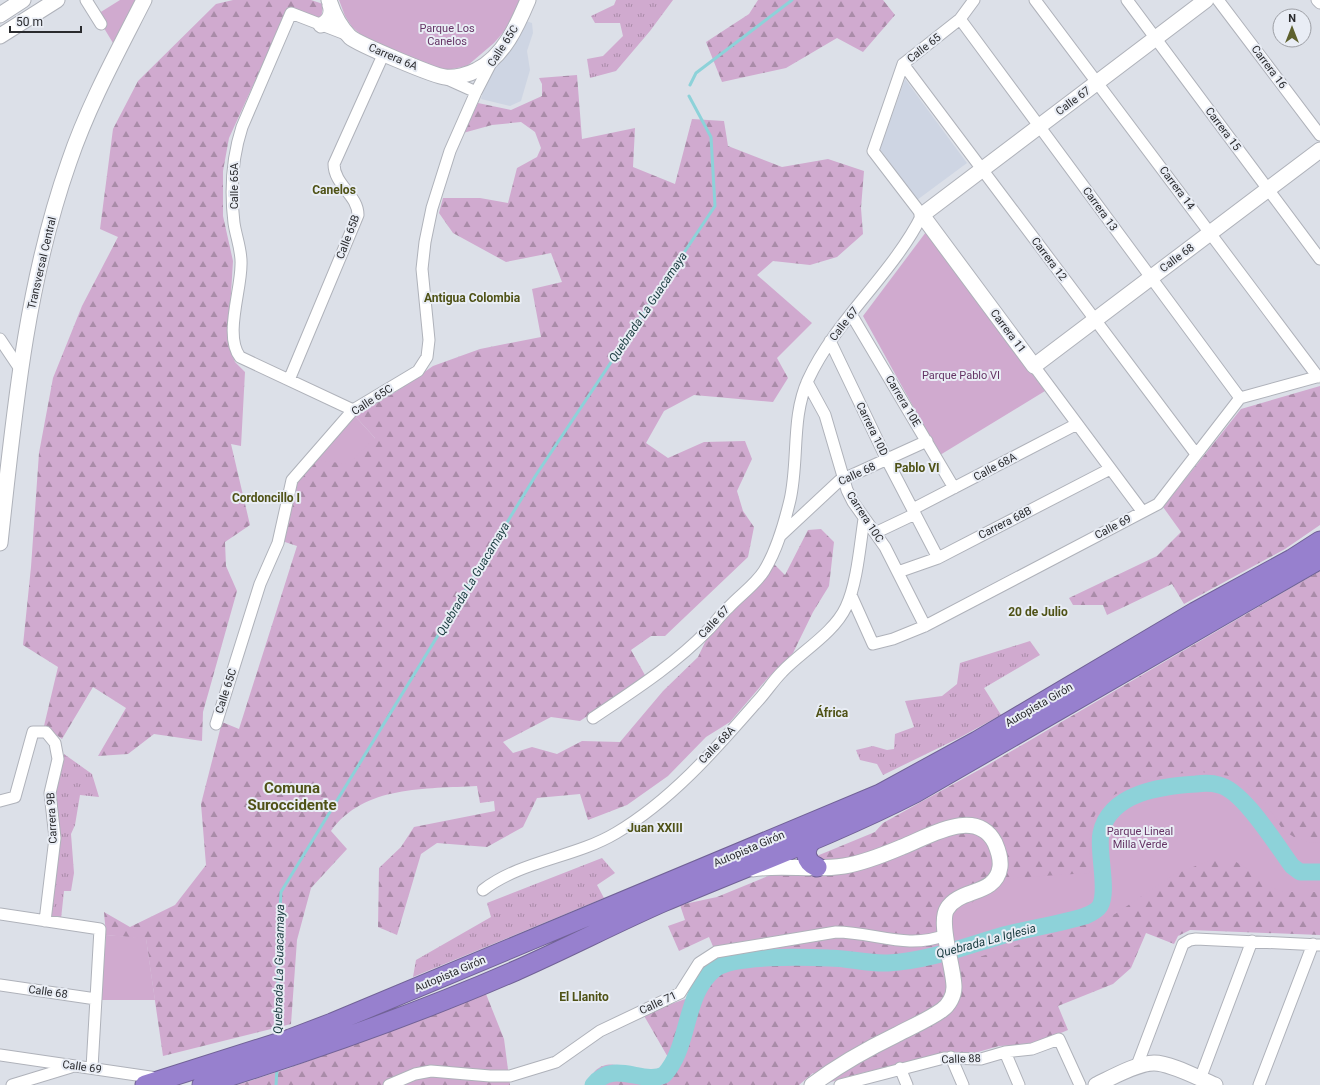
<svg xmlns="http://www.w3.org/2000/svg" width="1320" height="1085" viewBox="0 0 1320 1085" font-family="Roboto,sans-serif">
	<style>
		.built { fill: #ced5e3 }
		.grass { fill: url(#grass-tufts) }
		.forest { fill: url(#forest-firs) }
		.park { fill: #d0aacf }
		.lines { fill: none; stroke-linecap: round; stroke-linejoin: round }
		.stream { stroke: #8dd2d9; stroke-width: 3 }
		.river { stroke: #8dd2d9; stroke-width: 17 }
		.street-casing { stroke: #afb2ba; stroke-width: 13 }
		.secondary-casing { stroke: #afb2ba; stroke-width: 17 }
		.highway-casing { stroke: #716296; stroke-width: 21 }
		.street { stroke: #fff; stroke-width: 11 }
		.secondary { stroke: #fff; stroke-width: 15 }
		.highway { stroke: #9780ce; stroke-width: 19 }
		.labels { text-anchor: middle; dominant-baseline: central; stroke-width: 4; stroke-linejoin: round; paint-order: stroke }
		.park-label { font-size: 11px; fill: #653465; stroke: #e9edf5 }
		.street-label { font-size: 11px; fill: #2a2b2e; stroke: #e9edf5 }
		.neighbourhood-label { font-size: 12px; font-weight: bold; fill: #4f5216; stroke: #e9edf5 }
		.water-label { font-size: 12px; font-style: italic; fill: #193b3f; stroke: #e9edf5 }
		.district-label { font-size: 15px; font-weight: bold; fill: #4f5216; stroke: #e9edf5 }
	</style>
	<defs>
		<pattern id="grass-tufts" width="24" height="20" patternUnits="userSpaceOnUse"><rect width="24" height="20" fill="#d0aacf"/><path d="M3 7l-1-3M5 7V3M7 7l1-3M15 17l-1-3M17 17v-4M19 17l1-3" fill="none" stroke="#a98ba8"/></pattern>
		<pattern id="forest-firs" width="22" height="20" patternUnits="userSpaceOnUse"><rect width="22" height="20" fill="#d0aacf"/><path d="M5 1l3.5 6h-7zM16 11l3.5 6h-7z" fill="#a98ba8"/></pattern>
	</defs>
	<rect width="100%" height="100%" fill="#dce0e8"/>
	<!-- built -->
	<path class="built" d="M 526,21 L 532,23 L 533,33 L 527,51 L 530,70 L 521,101 L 510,106 L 481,99 L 486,82 Z
		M 905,79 L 967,163 L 917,200 L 880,149 Z"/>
	<!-- grass -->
	<path class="grass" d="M 616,0 L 673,0 L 650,31 L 616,71 L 590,78 L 587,59 L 603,56 L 623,36 L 620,23 L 595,23 L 591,16 L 614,5 Z
		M 1030,641 L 1040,655 L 984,688 L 1001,715 L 959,738 L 883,775 L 877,764 L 860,760 L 856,750 L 873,746 L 887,750 L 894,749 L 895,734 L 914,727 L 905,701 L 942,696 L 957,684 L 960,663 Z
		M 64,754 L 92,774 L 99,797 L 80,795 L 75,825 L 71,834 L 74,873 L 71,891 L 64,891 L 61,919 L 49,917 L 53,795 L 55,778 Z
		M 602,858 L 615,873 L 597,885 L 604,898 L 413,977 L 416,960 L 491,917 L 487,903 Z"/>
	<!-- forest -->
	<path class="forest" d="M 233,0 L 311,0 L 323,4 L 321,20 L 289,7 L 229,138 L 223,171 L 223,216 L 233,261 L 228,343 L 235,362 L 245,372 L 241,446 L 231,444 L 250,525 L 225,542 L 226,566 L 237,591 L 203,712 L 202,741 L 154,734 L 128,754 L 98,756 L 126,708 L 93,687 L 62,739 L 44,726 L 58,667 L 23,645 L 31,567 L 39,453 L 53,378 L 82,306 L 118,237 L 100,229 L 113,129 L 138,81 L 216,4 Z
		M 758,0 L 883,0 L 895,15 L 863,52 L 837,38 L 786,68 L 722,82 L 706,42 L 749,14 Z
		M 577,75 L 582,139 L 635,128 L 633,167 L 675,184 L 692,119 L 724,121 L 728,146 L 782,167 L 828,159 L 864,171 L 861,208 L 863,234 L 837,257 L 810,265 L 773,261 L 757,275 L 812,323 L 777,358 L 788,378 L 773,402 L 694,395 L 664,411 L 646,443 L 668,458 L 704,442 L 745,441 L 752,459 L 737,491 L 743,511 L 754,527 L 748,557 L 665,636 L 651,636 L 631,650 L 646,677 L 580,721 L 551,717 L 503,742 L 513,753 L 532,747 L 557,754 L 582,741 L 620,742 L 663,691 L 698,657 L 707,638 L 762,582 L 774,564 L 785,575 L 808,530 L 821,529 L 834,542 L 829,586 L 813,612 L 793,653 L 766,680 L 730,722 L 706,737 L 668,776 L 627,805 L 588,820 L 580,794 L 537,798 L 523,827 L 487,847 L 437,843 L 421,854 L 397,935 L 378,927 L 379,868 L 401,847 L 414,827 L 495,811 L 494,801 L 480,803 L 477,786 C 426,789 364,785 331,831 L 347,849 L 311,888 L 297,940 L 291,1024 L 163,1056 L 146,939 L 106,935 L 104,912 L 130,927 L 175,905 L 206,865 L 201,804 L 222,722 L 239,729 L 297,546 L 282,541 L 296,484 L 316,460 L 375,438 L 355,416 L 397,391 L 433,366 L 480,349 L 541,337 L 532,289 L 562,282 L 551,253 L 506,262 L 453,233 L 439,213 L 443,198 L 480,198 L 508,203 L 517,168 L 537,157 L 541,148 L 535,132 L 521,122 L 492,125 L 463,133 L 478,103 L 511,110 L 542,96 L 542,84 L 539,78 Z
		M 1320,386 L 1320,525 L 1285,549 L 1184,604 L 1172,584 L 1107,615 L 1103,605 L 1073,605 L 1069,598 L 1157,556 L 1181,532 L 1163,507 L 1241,409 Z
		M 1320,571 L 1320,935 L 1190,930 L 1178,936 L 1174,944 L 1146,933 L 1131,968 L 1113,984 L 1058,1006 L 1068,1030 L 1034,1044 L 999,1046 L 978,1052 L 957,1053 L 919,1059 L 846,1077 L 822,1085 L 813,1073 L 799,1085 L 589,1085 C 591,1081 592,1074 595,1071 C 616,1051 645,1085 662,1069 C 665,1066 667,1062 669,1059 L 643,1014 L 688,998 L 699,969 L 718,958 L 709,937 L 679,951 L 668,926 L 685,920 L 680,905 L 717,897 L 875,832 L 883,823 L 986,766 Z
		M 486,994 L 504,1039 L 510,1085 L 237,1085 L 287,1069 Z"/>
	<!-- park -->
	<path class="park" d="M 120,0 L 136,0 L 113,43 L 96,15 Z
		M 339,0 L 520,0 L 508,27 L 494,43 L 467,66 L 447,70 L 426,65 L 367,40 L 352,27 L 345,16 Z
		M 926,232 L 1045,391 L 940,455 L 863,316 Z
		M 355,416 L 375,438 L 348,464 L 316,460 Z
		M 1202,772 L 1237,777 L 1263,799 L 1283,830 L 1294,837 L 1309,843 L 1320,842 L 1320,892 L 1285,892 L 1269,887 L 1251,871 L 1233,860 L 1211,860 L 1175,874 L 1115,914 L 960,963 L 950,921 L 953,912 L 977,900 L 999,879 L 1089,873 L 1090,825 L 1102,801 L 1144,780 L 1169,774 Z
		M 106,935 L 146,938 L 155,1000 L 101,1000 Z"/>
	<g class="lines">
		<!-- stream -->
		<path class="stream" d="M 690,85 L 696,73 L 792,0
			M 278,1037 L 278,941 L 281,892 L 536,475 L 715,206 L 711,137 L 689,96
			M 276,1085 L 277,1068"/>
		<!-- river -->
		<path class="river" d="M 593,1085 C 614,1059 642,1085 664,1075 C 691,1046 683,994 715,969 C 733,955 805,957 829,958 C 848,958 869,964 888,963 C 928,961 966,946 1004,935 C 1031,928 1059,924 1085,916 C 1090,914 1097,911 1100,906 C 1109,891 1097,851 1101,833 C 1110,792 1163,786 1196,784 C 1203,783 1213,783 1219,785 C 1243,790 1277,846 1292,866 L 1300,872 L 1320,872"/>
		<!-- street casing -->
		<g class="street-casing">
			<path id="street" d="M 86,0 L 101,24
				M 1035,0 L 1318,377
				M 1127,0 L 1320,259
				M 1218,0 L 1320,135
				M 1317,0 L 1320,3
				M 960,19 L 1240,398
				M 348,35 L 291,13 L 242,127 C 232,158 230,190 234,223 C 236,237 242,251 241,265 C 241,291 224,336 240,357 L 353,410
				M 903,64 L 1196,454
				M 445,78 L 476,92
				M 851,314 L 954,488
				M 0,339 L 20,369
				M 830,341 L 887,460 L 938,558
				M 1034,366 L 1142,511
				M 289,380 L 358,215 C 358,195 334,185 334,164 L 384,53
				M 807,382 L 825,415 L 847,490 L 853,502 L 885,547 L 925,626
				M 913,509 L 1077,424
				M 875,533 L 915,514
				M 780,536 L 839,481 L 927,441
				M 898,572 L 938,558 L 1110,469
				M 851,595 L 873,644 L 893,639 L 925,626 L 1158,504 L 1240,398 L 1320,376
				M 593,718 C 633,691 674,665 708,630 C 715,623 721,614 729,607 C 740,595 755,585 764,571 C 777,550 784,525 790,500 C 799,461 791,417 808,380 C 836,319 892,275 922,215 L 873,151 L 903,64 L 960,19 L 974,0
				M 216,724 L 260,584 L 278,543 L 292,480 L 353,410 L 418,371 L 427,357 L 429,340 L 422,269 L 425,242 L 432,208 L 450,151 L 476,92 L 492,61
				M 0,801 L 15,797 L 33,732 L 46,732 L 55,743 L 58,759 L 50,793 L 55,838 L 45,921
				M 483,890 C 522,860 574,858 616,833 C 670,801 714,751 755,704 C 765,694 772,682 782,672 C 801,652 834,633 846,607 C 857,584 860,545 864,519
				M 0,914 L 100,929 L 92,1068
				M 0,985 L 96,999
				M 1005,1052 L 1019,1085
				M 0,1055 L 157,1078
				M 951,1057 L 963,1085
				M 900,1068 L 907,1085
				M 1136,1068 L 1183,944 L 1190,940 L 1196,939 L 1320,945
				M 1200,1079 L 1252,941
				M 12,1085 L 71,1067
				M 389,1085 L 415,1074 L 431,1071 L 490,1076 L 510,1076 L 556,1062 L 600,1031 L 680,993 L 699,963 L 716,952 L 836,932 C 875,932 906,950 946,935
				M 840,1085 L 944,1058 L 981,1059 L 1005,1052 L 1032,1049 L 1059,1039 L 1080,1085
				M 1259,1085 L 1313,944"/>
		</g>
		<!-- secondary casing -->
		<g class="secondary-casing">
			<path id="secondary" d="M 329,0 C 333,13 340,27 350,37 C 358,44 434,76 445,77 C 455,78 468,75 477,70 C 504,56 517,26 528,0
				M 1206,0 L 922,215 L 1034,366 L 1320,150
				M 0,15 L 23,0
				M 321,25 C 330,21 333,14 330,5
				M 0,36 L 57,0
				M 0,543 C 14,414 26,284 69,162 C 88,106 117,53 144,0
				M 752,869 C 783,864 813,871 844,866 C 863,863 883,855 902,847 C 928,837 976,806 995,843 C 998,850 1001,859 1000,867 C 996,896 959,888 947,909 C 938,923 954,968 954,987 C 954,996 949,1005 942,1010 C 928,1020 911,1027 896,1035 C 865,1050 840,1064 812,1085
				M 1096,1085 C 1111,1078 1137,1063 1154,1063 C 1171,1063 1198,1078 1215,1085"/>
		</g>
		<!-- highway casing -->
		<g class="highway-casing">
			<path id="highway" d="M 812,841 C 803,849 805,862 817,867
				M 145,1085 L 290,1039 L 332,1023 L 880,794 L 977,741 L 1195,612 L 1292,559 L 1320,541
				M 202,1085 C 308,1052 414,1015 515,971 C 565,949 613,924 663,902 C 747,866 833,835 915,793 L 1320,559"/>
		</g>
		<!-- street -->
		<use href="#street" class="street"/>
		<!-- secondary -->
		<use href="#secondary" class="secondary"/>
		<!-- highway -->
		<use href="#highway" class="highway"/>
	</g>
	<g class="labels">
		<!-- park labels -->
		<g class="park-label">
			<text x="447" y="28">Parque Los<tspan x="447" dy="13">Canelos</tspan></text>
			<text x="961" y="375">Parque Pablo VI</text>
			<text x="1140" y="831">Parque Lineal<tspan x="1140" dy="13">Milla Verde</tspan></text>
		</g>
		<!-- street labels -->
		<g class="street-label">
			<text transform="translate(503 46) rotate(-57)">Calle 65C</text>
			<text transform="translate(924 48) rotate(-38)">Calle 65</text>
			<text transform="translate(393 57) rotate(23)">Carrera 6A</text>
			<text transform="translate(1269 67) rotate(53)">Carrera 16</text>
			<text transform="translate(1073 101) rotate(-37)">Calle 67</text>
			<text transform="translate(1223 129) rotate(53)">Carrera 15</text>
			<text transform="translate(234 186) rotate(-90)">Calle 65A</text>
			<text transform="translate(1177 188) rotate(53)">Carrera 14</text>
			<text transform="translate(1100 209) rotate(54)">Carrera 13</text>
			<text transform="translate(348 237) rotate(-69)">Calle 65B</text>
			<text transform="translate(1177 258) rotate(-37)">Calle 68</text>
			<text transform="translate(1049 259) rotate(53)">Carrera 12</text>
			<text transform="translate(42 263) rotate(-77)">Transversal Central</text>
			<text transform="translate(844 324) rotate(-52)">Calle 67</text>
			<text transform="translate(1008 331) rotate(53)">Carrera 11</text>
			<text transform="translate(372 400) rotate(-33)">Calle 65C</text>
			<text transform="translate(903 401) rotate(59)">Carrera 10E</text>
			<text transform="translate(872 429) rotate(64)">Carrera 10D</text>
			<text transform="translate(995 467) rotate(-28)">Calle 68A</text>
			<text transform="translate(857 474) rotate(-25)">Calle 68</text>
			<text transform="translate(865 517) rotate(57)">Carrera 10C</text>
			<text transform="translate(1005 523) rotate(-27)">Carrera 68B</text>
			<text transform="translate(1113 527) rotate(-28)">Calle 69</text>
			<text transform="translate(714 622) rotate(-47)">Calle 67</text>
			<text transform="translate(226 691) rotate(-72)">Calle 65C</text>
			<text transform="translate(1039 705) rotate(-30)">Autopista Girón</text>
			<text transform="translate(717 745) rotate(-46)">Calle 68A</text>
			<text transform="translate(52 818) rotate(-93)">Carrera 9B</text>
			<text transform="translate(749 849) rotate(-23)">Autopista Girón</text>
			<text transform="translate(450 974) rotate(-23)">Autopista Girón</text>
			<text transform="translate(48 992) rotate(8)">Calle 68</text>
			<text transform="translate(658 1003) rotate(-25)">Calle 71</text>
			<text transform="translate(961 1059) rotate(-2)">Calle 88</text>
			<text transform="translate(82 1067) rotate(8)">Calle 69</text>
		</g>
		<!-- neighbourhood labels -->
		<g class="neighbourhood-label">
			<text x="334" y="190">Canelos</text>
			<text x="472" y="298">Antigua Colombia</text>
			<text x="917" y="468">Pablo VI</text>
			<text x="266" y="498">Cordoncillo I</text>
			<text x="1038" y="612">20 de Julio</text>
			<text x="832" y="713">África</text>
			<text x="655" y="828">Juan XXIII</text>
			<text x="584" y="997">El Llanito</text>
		</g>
		<!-- water labels -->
		<g class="water-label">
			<text transform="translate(648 307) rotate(-56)">Quebrada La Guacamaya</text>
			<text transform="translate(473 579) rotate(-59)">Quebrada La Guacamaya</text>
			<text transform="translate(986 941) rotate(-15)">Quebrada La Iglesia</text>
			<text transform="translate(279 969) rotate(-89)">Quebrada La Guacamaya</text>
		</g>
		<!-- district labels -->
		<g class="district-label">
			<text x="292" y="788">Comuna<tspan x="292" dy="17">Suroccidente</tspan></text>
		</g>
	</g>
	<!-- north arrow -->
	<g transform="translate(1292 28)"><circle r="19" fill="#e9edf5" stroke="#9d9fa5"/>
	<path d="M0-3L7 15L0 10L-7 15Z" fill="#5e612e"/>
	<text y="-6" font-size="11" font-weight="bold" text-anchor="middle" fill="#2a2b2e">N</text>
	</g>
	<!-- scale -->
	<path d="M10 26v6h71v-6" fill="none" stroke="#2a2b2e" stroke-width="2"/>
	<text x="16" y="26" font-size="12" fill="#2a2b2e" stroke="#e9edf5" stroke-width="3" paint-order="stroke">50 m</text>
</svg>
